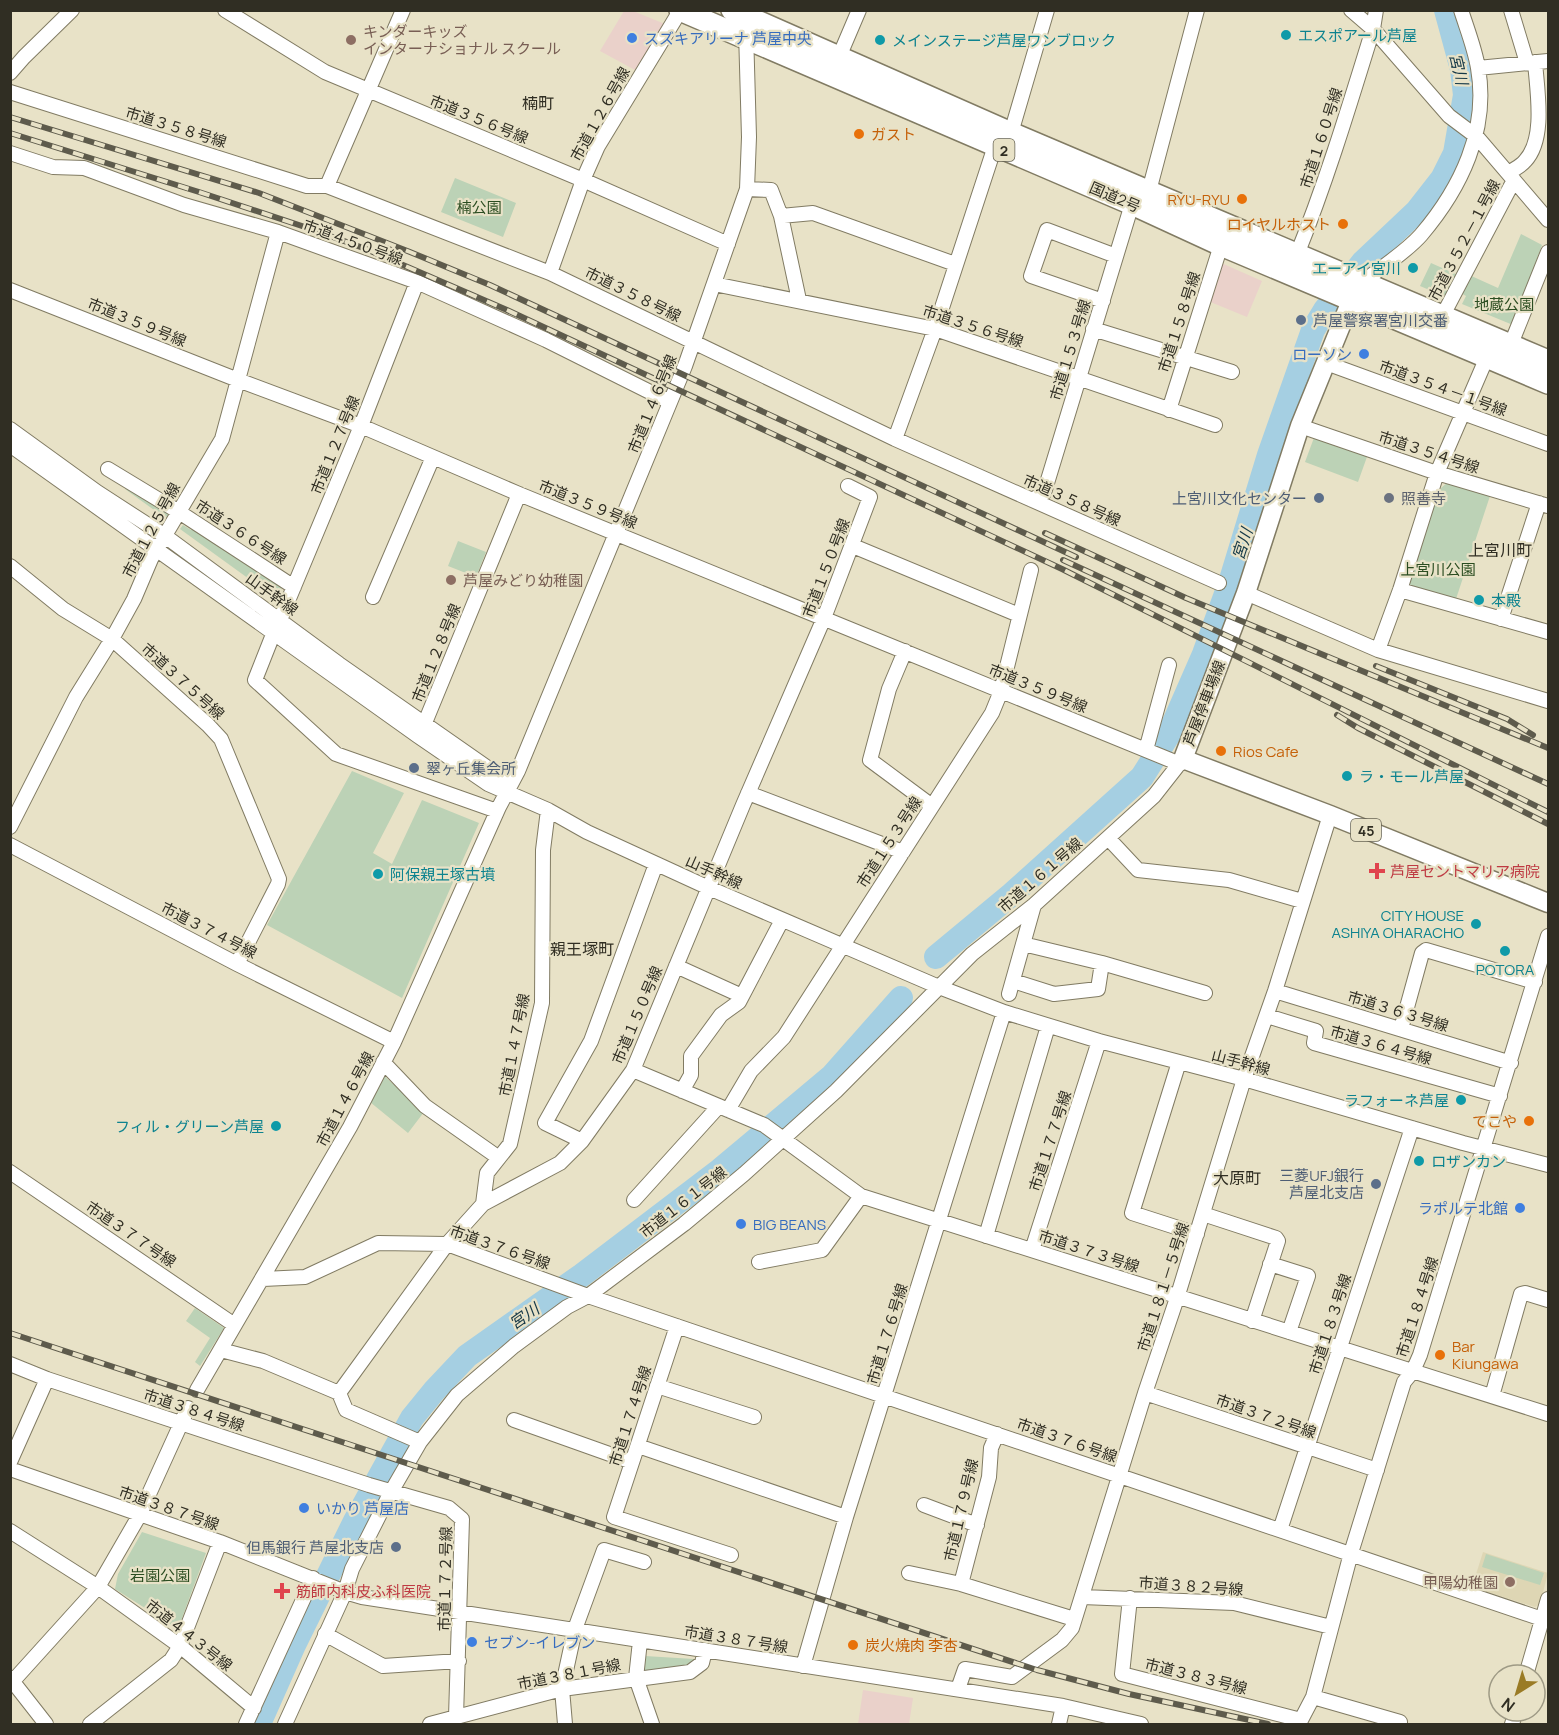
<svg xmlns="http://www.w3.org/2000/svg" width="1559" height="1735" viewBox="0 0 1559 1735" font-family="Manrope,'Noto Sans JP',sans-serif">
	<style>
		.commercial { fill: #ead1ca }
		.built { fill: #ded6b4 }
		.green { fill: #bcd2b6 }
		.lines { fill: none; stroke-linecap: round; stroke-linejoin: round }
		.river { stroke: #a5cfe2; stroke-width: 24 }
		.minor-casing { stroke: #817b63; stroke-width: 16 }
		.major-casing { stroke: #817b63; stroke-width: 21 }
		.highway-casing { stroke: #817b63; stroke-width: 24 }
		.minor { stroke: #fff; stroke-width: 14 }
		.major { stroke: #fff; stroke-width: 18 }
		.highway { stroke: #fff; stroke-width: 21 }
		.rail-casing { stroke: #5e5b4c; stroke-width: 6 }
		.rail { stroke: #e8e2c7; stroke-width: 4; stroke-dasharray: 11; stroke-linecap: butt }
		.culture-dot { fill: #0f9aa8; stroke: #e8e2c7; stroke-width: 2 }
		.shop-dot { fill: #3f7fe0; stroke: #e8e2c7; stroke-width: 2 }
		.education-dot { fill: #8d6e63; stroke: #e8e2c7; stroke-width: 2 }
		.food-dot { fill: #e8710a; stroke: #e8e2c7; stroke-width: 2 }
		.service-dot { fill: #5c6f8a; stroke: #e8e2c7; stroke-width: 2 }
		.worship-dot { fill: #6b7280; stroke: #e8e2c7; stroke-width: 2 }
		.health-dot { fill: #e0444e; stroke: #e8e2c7; stroke-width: 2 }
		.labels { text-anchor: middle; dominant-baseline: central; stroke-width: 4.5; stroke-linejoin: round; paint-order: stroke }
		.shield { fill: #e8e2c7; stroke: #676454; stroke-width: 1.5 }
		.shield-label { font-size: 14px; font-weight: bold; fill: #302e23 }
		.education-label { font-size: 15px; fill: #785e54; stroke: #e8e2c7; text-anchor: start }
		.culture-label { font-size: 15px; fill: #0d838f; stroke: #e8e2c7; text-anchor: start }
		.shop-label { font-size: 15px; fill: #366cbe; stroke: #e8e2c7; text-anchor: start }
		.street-label { font-size: 15px; fill: #302e23; stroke: #e8e2c7 }
		.food-label { font-size: 15px; fill: #c56008; stroke: #e8e2c7; text-anchor: start }
		.park-label { font-size: 15px; fill: #2b4d21; stroke: #e8e2c7 }
		.service-label { font-size: 15px; fill: #4e5e75; stroke: #e8e2c7; text-anchor: end }
		.worship-label { font-size: 15px; fill: #5b616d; stroke: #e8e2c7; text-anchor: start }
		.health-label { font-size: 15px; fill: #be3a42; stroke: #e8e2c7; text-anchor: start }
		.water-label { font-size: 16px; font-style: italic; fill: #143847; stroke: #e8e2c7 }
		.neighbourhood-label { font-size: 16px; fill: #302e23; stroke: #e8e2c7 }
	</style>
	<rect width="100%" height="100%" fill="#e8e2c7"/>
	<!-- commercial -->
	<path class="commercial" d="M 624,11 L 633,11 L 665,24 L 635,70 L 600,51 Z
		M 1219,262 L 1262,281 L 1247,317 L 1208,301 Z
		M 863,1690 L 913,1698 L 909,1724 L 858,1724 Z"/>
	<!-- built -->
	<path class="built" d="M 1483,1552 L 1548,1573 L 1540,1604 L 1535,1607 L 1472,1587 Z"/>
	<!-- green -->
	<path class="green" d="M 455,178 L 516,203 L 503,237 L 441,212 Z
		M 1521,234 L 1542,245 L 1513,325 L 1462,304 L 1466,296 L 1459,292 L 1467,274 L 1498,288 Z
		M 1431,263 L 1458,275 L 1446,297 L 1420,286 Z
		M 1315,435 L 1368,454 L 1358,482 L 1305,462 Z
		M 1448,482 L 1490,496 L 1455,602 L 1412,588 L 1407,580 L 1441,488 Z
		M 127,486 L 170,510 L 170,515 L 165,517 L 161,515 L 125,489 Z
		M 183,525 L 191,530 L 193,528 L 282,585 L 281,588 L 284,598 L 281,602 L 180,529 Z
		M 458,541 L 486,552 L 476,577 L 448,566 Z
		M 352,771 L 404,793 L 373,853 L 392,864 L 422,800 L 479,823 L 402,998 L 267,925 Z
		M 382,1074 L 424,1112 L 408,1133 L 370,1102 Z
		M 195,1308 L 224,1328 L 200,1366 L 195,1362 L 210,1338 L 186,1321 Z
		M 142,1532 L 206,1553 L 178,1629 L 115,1589 L 118,1574 Z
		M 1486,1554 L 1544,1573 L 1540,1585 L 1482,1567 Z
		M 645,1656 L 694,1659 L 691,1666 L 645,1671 L 642,1669 Z"/>
	<g class="lines">
		<!-- river -->
		<path class="river" d="M 936,957 L 1012,894 L 1142,777 L 1169,734 L 1204,654 L 1230,583 L 1269,455 L 1313,330 L 1325,310 L 1363,262 L 1417,211 L 1442,179 L 1455,153 L 1465,95 L 1462,69 L 1446,10
			M 259,1724 L 294,1645 L 355,1521 L 412,1418 L 434,1391 L 467,1356 L 582,1275 L 720,1170 L 832,1076 L 901,998"/>
		<!-- minor casing -->
		<g class="minor-casing">
			<path id="minor" d="M 225,10 L 325,72 L 583,180 L 728,244
				M 1351,10 L 1373,29 L 1449,116 L 1477,137 L 1548,220
				M 1511,10 L 1527,63
				M 839,57 L 859,10
				M 1478,68 L 1548,61
				M 10,73 L 24,57 L 72,10
				M 10,92 L 307,186 L 327,186 L 550,273 L 895,439 L 1219,583
				M 1011,133 L 1047,10
				M 10,153 L 53,167 L 84,168 L 184,205 L 278,232 L 417,282 L 546,340 L 670,402
				M 1509,173 C 1514,169 1521,166 1525,161 C 1546,139 1537,90 1535,62
				M 327,186 L 403,10
				M 747,189 L 771,190 L 781,216 L 799,300
				M 1149,191 L 1197,10
				M 781,216 L 813,213 L 955,264
				M 1294,262 C 1325,186 1349,107 1373,29 L 1376,10
				M 550,273 L 583,180 L 598,146 L 680,11
				M 1364,281 C 1382,267 1405,253 1421,235 C 1461,188 1489,130 1478,68 C 1475,49 1467,29 1461,10
				M 714,284 L 935,329 L 1215,425
				M 10,290 L 238,380 L 361,426 L 519,494 L 1180,764
				M 1103,301 L 1031,276 L 1047,230 L 1116,256
				M 1443,315 L 1514,180
				M 1093,329 L 1232,372
				M 1511,344 L 1548,252
				M 1326,363 L 1548,444
				M 1169,410 L 1221,245
				M 1300,426 L 1437,473 L 1548,506
				M 10,429 L 97,492 L 165,536 L 339,664 L 495,773 L 509,792
				M 895,439 L 935,329 L 995,146
				M 10,445 L 418,736 L 488,784 L 548,810 L 587,832 L 709,888 L 939,987 L 1004,1012 L 1099,1041 L 1244,1079 L 1463,1143 L 1548,1165
				M 108,469 L 179,512 L 294,587
				M 1032,500 L 1044,493 L 1132,204
				M 853,546 L 1019,615
				M 10,566 L 63,609 L 112,639 L 208,725 L 221,739 L 279,879 L 278,884 L 237,964
				M 1400,590 L 1548,632
				M 1246,593 L 1378,650 L 1548,701
				M 373,597 L 433,457
				M 1501,619 L 1539,503
				M 280,620 L 361,426 L 417,282
				M 274,632 L 255,680 L 336,754 L 497,811
				M 1378,650 L 1400,590 L 1437,473 L 1487,357
				M 905,651 L 889,689 L 870,760 L 932,806
				M 424,725 L 519,494
				M 1146,750 L 1169,665
				M 748,793 L 903,852
				M 10,827 L 76,697 L 112,639 L 134,599 L 151,559 L 222,439 L 278,232
				M 1108,838 L 1138,870 L 1229,880 L 1302,901
				M 10,845 L 237,964 L 394,1042
				M 1023,944 L 1102,963 L 1205,993
				M 676,966 L 742,996
				M 1013,981 L 1054,994 L 1098,989 L 1102,963
				M 1275,991 L 1511,1063
				M 1009,994 L 1034,905
				M 1267,1016 L 1316,1031 L 1314,1043 L 1500,1096
				M 1401,1029 L 1422,953 L 1426,950 L 1535,982
				M 383,1062 L 425,1106 L 499,1158
				M 1179,1062 L 1132,1213 L 1197,1234
				M 633,1070 L 764,1125 L 861,1196 L 1548,1414
				M 682,1091 L 691,1075 L 691,1056 L 721,1015 L 739,1002 L 782,920
				M 728,1110 L 751,1071 L 784,1037 L 992,713 L 1001,691 L 1031,570
				M 582,1141 L 545,1123 L 591,1041 L 656,864
				M 10,1172 L 233,1324
				M 634,1200 L 719,1106
				M 483,1204 L 487,1173 L 510,1144 L 542,1003 L 543,850 L 548,810
				M 1203,1214 L 1276,1238 L 1278,1241 L 1252,1321
				M 986,1236 L 1048,1026
				M 1032,1250 L 1099,1041
				M 759,1262 L 822,1250 L 861,1196
				M 1270,1264 L 1308,1276 L 1289,1332
				M 263,1279 L 305,1277 L 378,1243 L 447,1244 L 588,1296 L 1548,1621
				M 677,1326 L 614,1517 L 731,1555
				M 221,1350 L 263,1361 L 339,1393
				M 10,1364 L 47,1379 L 369,1485 L 449,1508 L 462,1519 L 456,1717
				M 657,1386 L 754,1417
				M 197,1390 L 350,1127 L 394,1042 L 499,807 L 518,771 L 685,366 L 747,189 L 749,137 L 746,31
				M 1145,1393 L 1377,1470
				M 1492,1396 L 1521,1294 L 1525,1293 L 1548,1300
				M 514,1420 L 632,1462
				M 997,1434 L 991,1448 L 989,1477 L 961,1584 L 1074,1619
				M 420,1442 L 346,1410 L 339,1393 L 447,1244 L 483,1204 L 560,1163 L 582,1141 L 633,1070 L 743,805 L 824,618 L 870,497 L 848,486
				M 638,1446 L 846,1517
				M 10,1462 L 47,1379
				M 10,1469 L 220,1542 L 345,1592 L 362,1597 L 1063,1706 L 1141,1724
				M 924,1505 L 977,1525
				M 1280,1530 L 1412,1128
				M 10,1531 L 98,1587 L 180,1646 L 254,1708
				M 909,1573 L 961,1584
				M 1082,1597 L 1234,1603 L 1331,1627
				M 1130,1598 L 1122,1674 L 1301,1720 L 1313,1697 L 1351,1553 L 1404,1382 L 1413,1371 L 1420,1355 L 1548,936
				M 325,1634 L 383,1666 L 459,1661
				M 640,1641 L 636,1678 L 652,1724
				M 803,1666 L 846,1517 L 1004,1012
				M 1526,1675 L 1548,1599
				M 10,1678 L 46,1724
				M 13,1681 L 98,1587 L 139,1516 L 188,1408
				M 958,1689 L 965,1669 L 1012,1677 L 1062,1640 L 1072,1628 L 1145,1393 L 1177,1298 L 1244,1079 L 1275,991 L 1330,815
				M 1313,1697 L 1400,1722
				M 90,1724 L 171,1660 L 180,1646 L 220,1542
				M 246,1724 L 313,1578
				M 285,1724 L 345,1592 L 352,1569 L 391,1492 L 420,1442 L 457,1395 L 514,1346 L 567,1307 L 588,1296 L 684,1224 L 744,1174 L 836,1091 L 972,954 L 1034,905 L 1154,796 L 1183,759
				M 430,1724 L 562,1689 L 690,1672 L 702,1663 L 705,1650
				M 565,1724 L 562,1689 L 575,1629 L 604,1550 L 644,1562
				M 1059,1724 L 1063,1706
				M 1512,1724 L 1516,1711"/>
		</g>
		<!-- major casing -->
		<g class="major-casing">
			<path id="major" d="M 1359,289 L 1351,301 L 1300,426 L 1246,593 L 1183,759 L 1330,815 L 1548,903"/>
		</g>
		<!-- highway casing -->
		<g class="highway-casing">
			<path id="highway" d="M 680,10 L 1132,204 L 1221,245 L 1548,383
				M 732,10 L 1011,133 L 1548,361"/>
		</g>
		<!-- minor -->
		<use href="#minor" class="minor"/>
		<!-- major -->
		<use href="#major" class="major"/>
		<!-- highway -->
		<use href="#highway" class="highway"/>
		<!-- rail casing -->
		<g class="rail-casing">
			<path id="rail" d="M 10,117 L 259,193 L 410,252 L 490,285 L 1076,557
				M 10,133 L 199,192 L 311,229 L 366,249 L 507,310 L 1062,569 L 1548,812
				M 1045,533 L 1186,598 L 1548,748
				M 1063,560 L 1548,784
				M 1376,666 L 1507,719 L 1533,735
				M 1337,715 L 1358,728 L 1548,824
				M 10,1333 L 1037,1670 L 1129,1694 L 1268,1724"/>
		</g>
		<!-- rail -->
		<use href="#rail" class="rail"/>
	</g>
	<!-- markers -->
	<g class="culture-dot">
		<circle cx="1286" cy="35" r="6"/>
		<circle cx="880" cy="40" r="6"/>
		<circle cx="1413" cy="268" r="6"/>
		<circle cx="1479" cy="600" r="6"/>
		<circle cx="1347" cy="776" r="6"/>
		<circle cx="378" cy="874" r="6"/>
		<circle cx="1476" cy="924" r="6"/>
		<circle cx="1505" cy="951" r="6"/>
		<circle cx="1461" cy="1100" r="6"/>
		<circle cx="276" cy="1126" r="6"/>
		<circle cx="1419" cy="1161" r="6"/>
	</g>
	<g class="shop-dot">
		<circle cx="632" cy="38" r="6"/>
		<circle cx="1364" cy="354" r="6"/>
		<circle cx="1520" cy="1208" r="6"/>
		<circle cx="741" cy="1224" r="6"/>
		<circle cx="304" cy="1508" r="6"/>
		<circle cx="472" cy="1642" r="6"/>
	</g>
	<g class="education-dot">
		<circle cx="351" cy="40" r="6"/>
		<circle cx="451" cy="580" r="6"/>
		<circle cx="1510" cy="1582" r="6"/>
	</g>
	<g class="food-dot">
		<circle cx="859" cy="134" r="6"/>
		<circle cx="1242" cy="199" r="6"/>
		<circle cx="1343" cy="224" r="6"/>
		<circle cx="1221" cy="751" r="6"/>
		<circle cx="1529" cy="1121" r="6"/>
		<circle cx="1440" cy="1355" r="6"/>
		<circle cx="853" cy="1645" r="6"/>
	</g>
	<g class="service-dot">
		<circle cx="1301" cy="320" r="6"/>
		<circle cx="1319" cy="498" r="6"/>
		<circle cx="414" cy="768" r="6"/>
		<circle cx="1376" cy="1184" r="6"/>
		<circle cx="396" cy="1547" r="6"/>
	</g>
	<circle class="worship-dot" cx="1389" cy="498" r="6"/>
	<g class="health-dot">
		<path d="M1374 862h6v6h6v6h-6v6h-6v-6h-6v-6h6z"/>
		<path d="M279 1582h6v6h6v6h-6v6h-6v-6h-6v-6h6z"/>
	</g>
	<g class="labels">
		<!-- shield labels -->
		<g class="shield">
			<rect x="993.5" y="139" width="21" height="22" rx="4.5"/>
			<rect x="1351" y="819" width="30" height="22" rx="4.5"/>
		</g>
		<g class="shield-label">
			<text x="1004" y="150">2</text>
			<text x="1366" y="830">45</text>
		</g>
		<!-- education labels -->
		<g class="education-label">
			<text x="363" y="31">キンダーキッズ<tspan x="363" dy="17">インターナショナル スクール</tspan></text>
			<text x="463" y="580">芦屋みどり幼稚園</text>
			<text x="1498" y="1582" text-anchor="end">甲陽幼稚園</text>
		</g>
		<!-- culture labels -->
		<g class="culture-label">
			<text x="1298" y="35">エスポアール芦屋</text>
			<text x="892" y="40">メインステージ芦屋ワンブロック</text>
			<text x="1401" y="268" text-anchor="end">エーアイ宮川</text>
			<text x="1491" y="600">本殿</text>
			<text x="1359" y="776">ラ・モール芦屋</text>
			<text x="390" y="874">阿保親王塚古墳</text>
			<text x="1464" y="915" text-anchor="end">CITY HOUSE<tspan x="1464" dy="17">ASHIYA OHARACHO</tspan></text>
			<text x="1505" y="969" text-anchor="middle">POTORA</text>
			<text x="1449" y="1100" text-anchor="end">ラフォーネ芦屋</text>
			<text x="264" y="1126" text-anchor="end">フィル・グリーン芦屋</text>
			<text x="1431" y="1161">ロザンカン</text>
		</g>
		<!-- shop labels -->
		<g class="shop-label">
			<text x="644" y="38">スズキアリーナ 芦屋中央</text>
			<text x="1352" y="354" text-anchor="end">ローソン</text>
			<text x="1508" y="1208" text-anchor="end">ラポルテ北館</text>
			<text x="753" y="1224">BIG BEANS</text>
			<text x="316" y="1508">いかり 芦屋店</text>
			<text x="484" y="1642">セブン-イレブン</text>
		</g>
		<!-- street labels -->
		<g class="street-label">
			<text transform="translate(600 114) rotate(-61)">市道１２６号線</text>
			<text transform="translate(479 119) rotate(22)">市道３５６号線</text>
			<text transform="translate(176 127) rotate(17)">市道３５８号線</text>
			<text transform="translate(1321 138) rotate(-72)">市道１６０号線</text>
			<text transform="translate(1115 197) rotate(23)">国道2号</text>
			<text transform="translate(1464 240) rotate(-62)">市道３５２－１号線</text>
			<text transform="translate(353 242) rotate(20)">市道４５０号線</text>
			<text transform="translate(633 294) rotate(26)">市道３５８号線</text>
			<text transform="translate(137 322) rotate(22)">市道３５９号線</text>
			<text transform="translate(1179 322) rotate(-72)">市道１５８号線</text>
			<text transform="translate(973 326) rotate(18)">市道３５６号線</text>
			<text transform="translate(1070 350) rotate(-73)">市道１５３号線</text>
			<text transform="translate(1443 388) rotate(20)">市道３５４－１号線</text>
			<text transform="translate(652 404) rotate(-68)">市道１４６号線</text>
			<text transform="translate(335 445) rotate(-68)">市道１２７号線</text>
			<text transform="translate(1429 452) rotate(18)">市道３５４号線</text>
			<text transform="translate(1072 500) rotate(24)">市道３５８号線</text>
			<text transform="translate(588 504) rotate(22)">市道３５９号線</text>
			<text transform="translate(151 530) rotate(-62)">市道１２５号線</text>
			<text transform="translate(241 532) rotate(33)">市道３６６号線</text>
			<text transform="translate(826 568) rotate(-69)">市道１５０号線</text>
			<text transform="translate(272 594) rotate(36)">山手幹線</text>
			<text transform="translate(436 653) rotate(-68)">市道１２８号線</text>
			<text transform="translate(183 681) rotate(42)">市道３７５号線</text>
			<text transform="translate(1038 688) rotate(22)">市道３５９号線</text>
			<text transform="translate(1204 703) rotate(-69)">芦屋停車場線</text>
			<text transform="translate(889 842) rotate(-57)">市道１５３号線</text>
			<text transform="translate(714 872) rotate(24)">山手幹線</text>
			<text transform="translate(1040 875) rotate(-41)">市道１６１号線</text>
			<text transform="translate(209 930) rotate(27)">市道３７４号線</text>
			<text transform="translate(1398 1011) rotate(17)">市道３６３号線</text>
			<text transform="translate(637 1015) rotate(-67)">市道１５０号線</text>
			<text transform="translate(514 1045) rotate(-79)">市道１４７号線</text>
			<text transform="translate(1381 1045) rotate(16)">市道３６４号線</text>
			<text transform="translate(1241 1062) rotate(15)">山手幹線</text>
			<text transform="translate(345 1099) rotate(-62)">市道１４６号線</text>
			<text transform="translate(1050 1141) rotate(-72)">市道１７７号線</text>
			<text transform="translate(683 1202) rotate(-38)">市道１６１号線</text>
			<text transform="translate(131 1234) rotate(34)">市道３７７号線</text>
			<text transform="translate(500 1247) rotate(19)">市道３７６号線</text>
			<text transform="translate(1089 1251) rotate(18)">市道３７３号線</text>
			<text transform="translate(1163 1287) rotate(-72)">市道１８１－５号線</text>
			<text transform="translate(1417 1307) rotate(-72)">市道１８４号線</text>
			<text transform="translate(1330 1324) rotate(-72)">市道１８３号線</text>
			<text transform="translate(887 1334) rotate(-73)">市道１７６号線</text>
			<text transform="translate(194 1410) rotate(18)">市道３８４号線</text>
			<text transform="translate(630 1416) rotate(-72)">市道１７４号線</text>
			<text transform="translate(1266 1416) rotate(19)">市道３７２号線</text>
			<text transform="translate(1067 1440) rotate(19)">市道３７６号線</text>
			<text transform="translate(169 1508) rotate(19)">市道３８７号線</text>
			<text transform="translate(961 1510) rotate(-77)">市道１７９号線</text>
			<text transform="translate(445 1579) rotate(-89)">市道１７２号線</text>
			<text transform="translate(1191 1586) rotate(4)">市道３８２号線</text>
			<text transform="translate(189 1635) rotate(38)">市道４４３号線</text>
			<text transform="translate(736 1639) rotate(9)">市道３８７号線</text>
			<text transform="translate(569 1674) rotate(-11)">市道３８１号線</text>
			<text transform="translate(1196 1676) rotate(14)">市道３８３号線</text>
		</g>
		<!-- food labels -->
		<g class="food-label">
			<text x="871" y="134">ガスト</text>
			<text x="1230" y="199" text-anchor="end">RYU-RYU</text>
			<text x="1331" y="224" text-anchor="end">ロイヤルホスト</text>
			<text x="1233" y="751">Rios Cafe</text>
			<text x="1517" y="1121" text-anchor="end">てこや</text>
			<text x="1452" y="1346">Bar<tspan x="1452" dy="17">Kiungawa</tspan></text>
			<text x="865" y="1645">炭火焼肉 李杏</text>
		</g>
		<!-- park labels -->
		<g class="park-label">
			<text x="479" y="207">楠公園</text>
			<text x="1504" y="304">地蔵公園</text>
			<text x="1438" y="569">上宮川公園</text>
			<text x="160" y="1575">岩園公園</text>
		</g>
		<!-- service labels -->
		<g class="service-label">
			<text x="1313" y="320" text-anchor="start">芦屋警察署宮川交番</text>
			<text x="1307" y="498">上宮川文化センター</text>
			<text x="426" y="768" text-anchor="start">翠ヶ丘集会所</text>
			<text x="1364" y="1175">三菱UFJ銀行<tspan x="1364" dy="17">芦屋北支店</tspan></text>
			<text x="384" y="1547">但馬銀行 芦屋北支店</text>
		</g>
		<!-- worship labels -->
		<g class="worship-label">
			<text x="1401" y="498">照善寺</text>
		</g>
		<!-- health labels -->
		<g class="health-label">
			<text x="1390" y="871">芦屋セントマリア病院</text>
			<text x="296" y="1591">筋師内科皮ふ科医院</text>
		</g>
		<!-- water labels -->
		<g class="water-label">
			<text transform="translate(1459 69) rotate(77)">宮川</text>
			<text transform="translate(1242 544) rotate(-72)">宮川</text>
			<text transform="translate(524 1316) rotate(-35)">宮川</text>
		</g>
		<!-- neighbourhood labels -->
		<g class="neighbourhood-label">
			<text x="538" y="103">楠町</text>
			<text x="1500" y="550">上宮川町</text>
			<text x="582" y="949">親王塚町</text>
			<text x="1237" y="1178">大原町</text>
		</g>
	</g>
	<!-- border -->
	<rect width="1559" height="1735" fill="none" stroke="#302e23" stroke-width="24"/>
	<!-- north arrow -->
	<g transform="translate(1517 1693) rotate(217)"><circle r="28" fill="#e8e2c7" stroke="#9e9a85" stroke-width="1.5"/>
	<path d="M0-4.5L10 22L0 15L-10 22Z" fill="#9a7b25"/>
	<text y="-9" font-size="16" font-weight="bold" text-anchor="middle" fill="#302e23">N</text>
	</g>
</svg>
